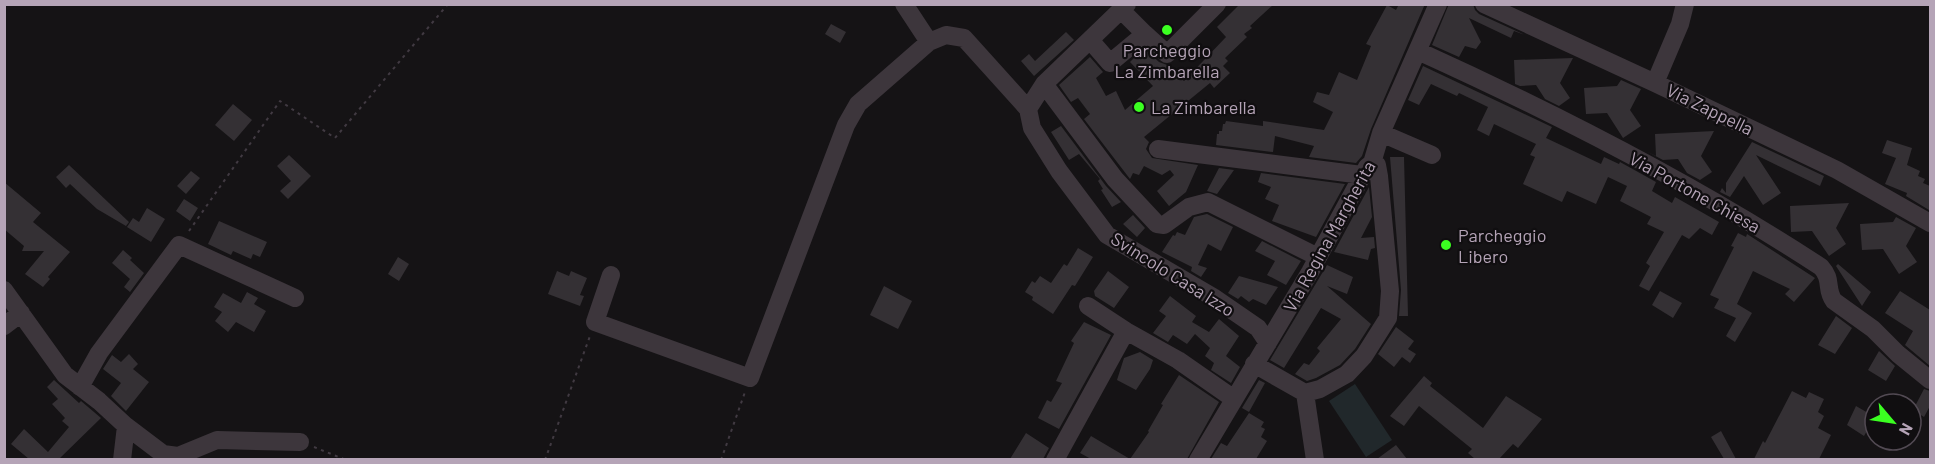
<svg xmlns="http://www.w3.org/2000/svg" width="1935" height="464" viewBox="0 0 1935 464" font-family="Barlow,sans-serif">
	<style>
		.green { fill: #21282b }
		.building { fill: #343034 }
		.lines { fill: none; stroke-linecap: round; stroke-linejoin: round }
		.path { stroke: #413a42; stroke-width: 2; stroke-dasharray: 3 4.5; stroke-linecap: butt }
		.minor { stroke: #3d363c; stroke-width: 18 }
		.poi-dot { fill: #3bff21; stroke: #100e10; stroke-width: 2 }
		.labels { text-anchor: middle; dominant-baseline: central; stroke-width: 4.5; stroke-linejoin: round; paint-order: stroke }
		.poi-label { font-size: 18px; fill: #b5a4b7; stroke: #100e10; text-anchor: start }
		.street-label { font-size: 18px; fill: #b5a4b7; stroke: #100e10 }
	</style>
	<rect width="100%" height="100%" fill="#151315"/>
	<!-- green -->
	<path class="green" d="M 1355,384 L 1392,440 L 1366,457 L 1329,401 Z"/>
	<!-- building -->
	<path class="building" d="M 1240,4 L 1274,4 L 1250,26 L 1252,28 L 1244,34 L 1247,37 L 1225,58 L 1228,61 L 1223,66 L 1230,73 L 1214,88 L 1210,83 L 1144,137 L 1149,142 L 1146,149 L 1152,158 L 1198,165 L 1186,192 L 1169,206 L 1157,191 L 1174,175 L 1170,170 L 1162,175 L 1144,166 L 1139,175 L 1133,173 L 1130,179 L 1084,119 L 1090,114 L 1078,98 L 1071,102 L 1059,85 L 1090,57 L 1103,72 L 1096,78 L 1106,96 L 1116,91 L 1125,110 L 1153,86 L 1130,62 L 1134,58 L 1145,49 L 1159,62 L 1167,65 L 1184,81 L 1226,37 L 1217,27 Z
		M 1399,4 L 1425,4 L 1371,129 L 1362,156 L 1356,163 L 1309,157 L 1314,146 L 1275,136 L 1273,152 L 1216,145 L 1217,134 L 1219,134 L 1219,131 L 1222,131 L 1223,124 L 1225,124 L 1226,121 L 1263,126 L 1263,121 L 1324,130 L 1333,112 L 1313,102 L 1317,92 L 1329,95 L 1339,72 L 1357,80 L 1371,46 L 1366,44 L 1387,5 L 1396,10 Z
		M 1449,4 L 1473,4 L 1475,10 L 1479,14 L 1525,35 L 1514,31 L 1511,38 L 1469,18 L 1481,42 L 1476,49 L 1465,46 L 1459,57 L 1432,45 Z
		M 831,24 L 846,32 L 840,43 L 825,34 Z
		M 1066,32 L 1074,40 L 1034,76 L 1021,61 L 1029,54 L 1035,61 Z
		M 1573,58 L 1560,83 L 1570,98 L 1559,106 L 1545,99 L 1536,85 L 1520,86 L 1515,84 L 1514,60 Z
		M 1423,66 L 1552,127 L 1546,138 L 1601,164 L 1604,157 L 1619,164 L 1620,162 L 1656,182 L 1652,191 L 1672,203 L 1675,197 L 1719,222 L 1712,235 L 1700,228 L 1689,239 L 1682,235 L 1649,291 L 1639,286 L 1650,266 L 1646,263 L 1664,232 L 1647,224 L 1651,217 L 1620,201 L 1627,186 L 1608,177 L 1596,204 L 1567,191 L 1562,202 L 1523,184 L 1535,157 L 1530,155 L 1536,144 L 1494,124 L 1489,136 L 1477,130 L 1488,107 L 1459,93 L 1457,96 L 1431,84 L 1419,105 L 1408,100 Z
		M 1621,80 L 1641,89 L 1630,110 L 1641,126 L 1623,138 L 1607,113 L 1586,114 L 1584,88 L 1617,86 Z
		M 233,104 L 252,120 L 234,141 L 215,125 Z
		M 1061,126 L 1106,186 L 1121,202 L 1112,207 L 1101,190 L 1103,189 L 1098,181 L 1100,179 L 1079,154 L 1069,160 L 1051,132 Z
		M 1714,131 L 1701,156 L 1712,172 L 1700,180 L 1687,173 L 1678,159 L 1663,160 L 1646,151 L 1656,156 L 1655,134 Z
		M 1887,140 L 1912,148 L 1907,165 L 1920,171 L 1918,176 L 1925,179 L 1923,183 L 1930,186 L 1929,210 L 1906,196 L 1907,193 L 1885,184 L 1896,158 L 1882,153 Z
		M 1752,142 L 1824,176 L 1820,186 L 1756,155 L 1781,193 L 1763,205 L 1744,176 L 1730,197 L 1720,192 L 1722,188 L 1726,193 L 1726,183 Z
		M 289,155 L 311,176 L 288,199 L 280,191 L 291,181 L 277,166 Z
		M 1390,157 L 1404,157 L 1408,316 L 1399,316 L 1401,290 Z
		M 69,165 L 129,222 L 126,226 L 97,209 L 70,184 L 66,188 L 56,177 Z
		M 1219,168 L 1234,170 L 1217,194 L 1207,191 Z
		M 191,171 L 200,178 L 186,194 L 177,186 Z
		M 1261,173 L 1345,184 L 1316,237 L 1272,221 L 1279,205 L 1265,199 L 1271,187 L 1258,182 Z
		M 4,182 L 41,213 L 33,222 L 70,252 L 48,277 L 50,279 L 43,287 L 25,274 L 44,251 L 22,251 L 24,246 L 4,229 Z
		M 1369,187 L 1372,217 L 1361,238 L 1374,237 L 1375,248 L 1371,249 L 1368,260 L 1334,252 Z
		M 184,199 L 198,208 L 190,221 L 176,211 Z
		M 1849,203 L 1836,228 L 1846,244 L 1829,256 L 1812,231 L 1791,232 L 1790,206 Z
		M 147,208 L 165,219 L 151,242 L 127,227 L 133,218 L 139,222 Z
		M 1207,214 L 1233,227 L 1221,251 L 1208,244 L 1198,265 L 1207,268 L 1201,277 L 1191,271 L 1192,267 L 1162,252 L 1173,235 L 1175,236 L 1177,232 L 1185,235 L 1194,217 Z
		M 1133,215 L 1145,228 L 1137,237 L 1123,224 Z
		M 1896,217 L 1916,228 L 1906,246 L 1917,262 L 1899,274 L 1883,249 L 1862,250 L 1860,224 L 1893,222 Z
		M 219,221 L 267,242 L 260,257 L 253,254 L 251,259 L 233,251 L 231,255 L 208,244 Z
		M 1738,233 L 1746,237 L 1747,234 L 1815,278 L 1794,302 L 1785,294 L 1790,289 L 1753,271 L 1737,304 L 1752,313 L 1735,342 L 1726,336 L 1736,318 L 1714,308 L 1719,299 L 1710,295 L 1734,247 L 1731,246 Z
		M 1262,241 L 1301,261 L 1286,285 L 1267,275 L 1275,261 L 1255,251 Z
		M 1078,248 L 1093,257 L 1075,286 L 1072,285 L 1053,314 L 1032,300 L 1033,297 L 1025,292 L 1032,281 L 1035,283 L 1040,276 L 1051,283 L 1064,264 L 1067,266 Z
		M 123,250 L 132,258 L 130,260 L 144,273 L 130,292 L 124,287 L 130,279 L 112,263 Z
		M 398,257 L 409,264 L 399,281 L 388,274 Z
		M 1838,264 L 1871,292 L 1862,306 L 1836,266 Z
		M 1327,265 L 1353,277 L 1347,294 L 1327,286 L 1371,324 L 1355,349 L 1340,365 L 1316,378 L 1307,381 L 1295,374 L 1304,363 L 1309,365 L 1320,351 L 1317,348 L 1341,319 L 1321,308 L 1284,368 L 1270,360 Z
		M 557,271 L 569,276 L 571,271 L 587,278 L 580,295 L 584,296 L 580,306 L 548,294 Z
		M 1108,271 L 1129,287 L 1114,308 L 1095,296 L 1094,291 Z
		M 1239,276 L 1278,287 L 1266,305 L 1253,299 L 1249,302 L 1241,296 L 1238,299 L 1228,293 Z
		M 884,286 L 912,301 L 898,329 L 870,315 Z
		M 1660,291 L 1682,303 L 1673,318 L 1652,305 Z
		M 1900,291 L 1930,310 L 1930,366 L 1905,345 L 1913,331 L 1885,313 Z
		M 247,292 L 258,298 L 254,304 L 266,311 L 254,332 L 236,322 L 228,332 L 215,321 L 222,312 L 214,307 L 223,293 L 241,303 Z
		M 1170,296 L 1196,316 L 1192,322 L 1209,332 L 1219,319 L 1239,336 L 1226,356 L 1240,367 L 1231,383 L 1211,370 L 1214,363 L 1205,356 L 1210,348 L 1195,334 L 1187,344 L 1173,335 L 1168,342 L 1153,333 L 1166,316 L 1159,311 Z
		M 1836,316 L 1852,328 L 1835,354 L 1818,345 Z
		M 1084,322 L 1111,335 L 1059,429 L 1038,418 L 1047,400 L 1051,402 L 1062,383 L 1056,381 L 1074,343 L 1071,341 Z
		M 1396,327 L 1414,341 L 1408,349 L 1416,354 L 1410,363 L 1402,357 L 1394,367 L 1378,354 Z
		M 1879,351 L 1895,366 L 1886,381 L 1868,370 Z
		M 1140,352 L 1153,360 L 1150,369 L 1136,390 L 1117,380 L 1124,358 Z
		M 129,354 L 138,364 L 133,369 L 149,382 L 126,411 L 111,396 L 121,383 L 103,369 L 112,355 L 121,362 Z
		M 1179,375 L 1219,402 L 1187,459 L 1130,459 L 1149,432 L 1148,431 L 1163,405 L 1161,404 Z
		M 1424,376 L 1432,383 L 1430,386 L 1483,428 L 1506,396 L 1542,419 L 1518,448 L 1513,444 L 1499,459 L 1475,459 L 1468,453 L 1472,449 L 1419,406 L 1404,426 L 1390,416 Z
		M 54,380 L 79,403 L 81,401 L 101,418 L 59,459 L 29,459 L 11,444 L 24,429 L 48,452 L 69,427 L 62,421 L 65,418 L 52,404 L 58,399 L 47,387 Z
		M 1259,380 L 1265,383 L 1249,412 L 1242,408 Z
		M 1924,389 L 1930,391 L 1930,406 L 1924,417 L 1913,410 Z
		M 1792,391 L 1806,398 L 1809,392 L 1824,399 L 1818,412 L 1824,416 L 1818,428 L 1831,435 L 1819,459 L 1754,459 L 1763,441 L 1765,443 Z
		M 1856,406 L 1875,417 L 1864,436 L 1847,425 Z
		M 1249,413 L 1264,422 L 1261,427 L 1265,429 L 1261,437 L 1267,441 L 1256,459 L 1211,459 L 1221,443 L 1227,446 Z
		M 1721,431 L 1736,459 L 1724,459 L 1711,437 Z
		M 1026,433 L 1049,448 L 1043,459 L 1010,459 Z
		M 1091,436 L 1130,459 L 1091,459 L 1080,453 Z
		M 1396,445 L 1407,459 L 1377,459 Z"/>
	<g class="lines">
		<!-- path -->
		<path class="path" d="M 189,231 L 280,101 L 335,138 L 448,4
			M 314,447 L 346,460
			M 545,460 L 590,336
			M 721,460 L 745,392"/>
		<!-- minor -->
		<path class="minor" d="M 904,4 L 929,42 L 946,35 L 964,38 L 1028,109 L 1032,128 L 1059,171 L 1107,235 L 1213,297 L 1258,328 L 1268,343
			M 1484,4 L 1655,83 L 1837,170 L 1930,223
			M 1121,10 L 1145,34
			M 1090,40 L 1110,63 L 1145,34 L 1167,54 L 1217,4
			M 1418,51 C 1557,114 1694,184 1821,267 C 1833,280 1825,289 1834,301 L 1873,329 L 1898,354 L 1930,380
			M 1655,83 L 1680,24 L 1685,4
			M 1044,84 L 1115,179 L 1157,224 L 1164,225 L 1189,207 L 1208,202 L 1318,257
			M 1028,109 L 1044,84 L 1127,4
			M 1381,133 L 1432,155
			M 1158,149 L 1362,175
			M 611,275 L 595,322 L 750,378 L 846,125 L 858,104 L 929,42
			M 4,290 L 65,375 L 99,401 L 126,426 L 122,460
			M 1088,306 L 1126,331 L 1178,360 L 1234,399
			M 4,326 L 21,313
			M 1254,364 L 1305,393 L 1320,389 L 1347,374 L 1364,356 L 1388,318 L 1390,291 L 1379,176 L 1377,165 L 1372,163
			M 80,387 L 99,353 L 179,245 L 295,298
			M 1305,393 L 1315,460
			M 126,426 L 163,454 L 178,456 L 217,440 L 300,442
			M 1055,460 L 1126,331
			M 1198,460 L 1310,272 L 1367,167 L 1372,163 L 1381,133 L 1438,4"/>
	</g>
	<!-- markers -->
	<g class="poi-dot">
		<circle cx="1167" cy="30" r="6"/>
		<circle cx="1139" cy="107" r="6"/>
		<circle cx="1446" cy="245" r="6"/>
	</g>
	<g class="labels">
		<!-- poi labels -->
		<g class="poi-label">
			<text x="1167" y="50" text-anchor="middle">Parcheggio<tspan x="1167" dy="21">La Zimbarella</tspan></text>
			<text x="1151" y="107">La Zimbarella</text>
			<text x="1458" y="235">Parcheggio<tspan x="1458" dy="21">Libero</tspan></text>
		</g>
		<!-- street labels -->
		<g class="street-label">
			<text transform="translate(1710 109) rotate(26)">Via Zappella</text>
			<text transform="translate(1695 192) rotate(29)">Via Portone Chiesa</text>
			<text transform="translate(1329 236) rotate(-61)">Via Regina Margherita</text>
			<text transform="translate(1173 274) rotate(32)">Svincolo Casa Izzo</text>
		</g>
	</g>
	<!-- border -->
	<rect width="1935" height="464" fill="none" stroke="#b5a4b7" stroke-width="12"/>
	<!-- north arrow -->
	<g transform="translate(1893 422) rotate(119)"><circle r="28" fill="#100e10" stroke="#524a53" stroke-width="1.5"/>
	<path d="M0-4.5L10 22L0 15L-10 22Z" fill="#3bff21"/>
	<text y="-9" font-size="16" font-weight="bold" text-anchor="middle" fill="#b5a4b7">N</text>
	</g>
</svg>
